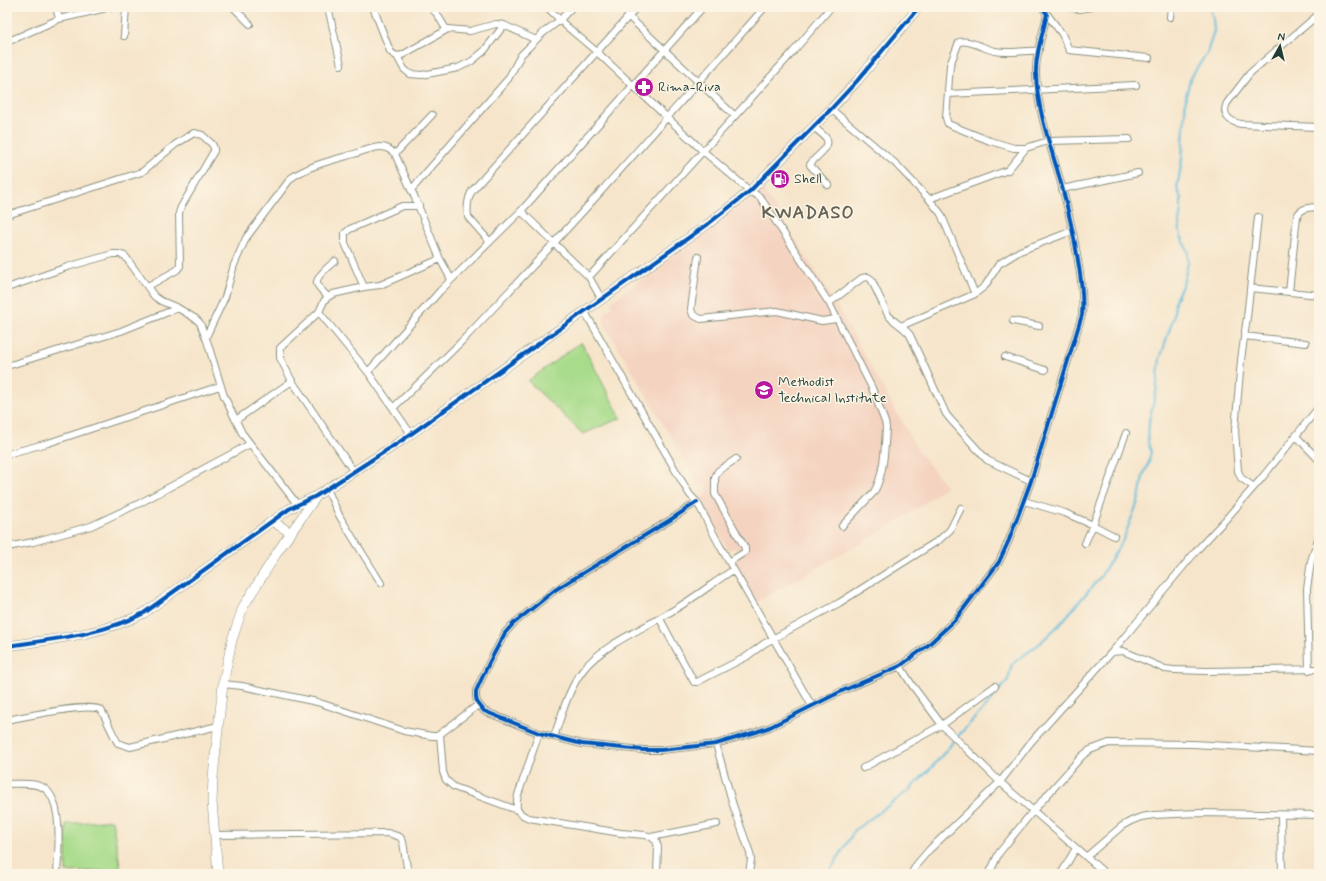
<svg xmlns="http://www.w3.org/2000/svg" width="1326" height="881" viewBox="0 0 1326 881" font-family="Mynerve,sans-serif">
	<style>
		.built { fill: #f4d3c0 }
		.green { fill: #a8dc8b; stroke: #648c60 }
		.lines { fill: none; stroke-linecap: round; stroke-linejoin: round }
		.stream { stroke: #5dbcdb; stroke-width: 2 }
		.street-casing { stroke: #8a9180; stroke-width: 8 }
		.secondary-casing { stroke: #8a9180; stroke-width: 10 }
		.street { stroke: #fff; stroke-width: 6 }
		.secondary { stroke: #fff; stroke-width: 9 }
		.cycleway-casing { stroke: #fcf5e5; stroke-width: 6 }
		.cycleway { stroke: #0057b8; stroke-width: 4 }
		.labels { text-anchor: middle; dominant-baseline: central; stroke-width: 3; stroke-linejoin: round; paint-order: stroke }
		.poi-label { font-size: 14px; fill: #1f3d34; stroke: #fcf5e5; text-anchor: start }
		.district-label { font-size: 18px; font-weight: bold; letter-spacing: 1px; fill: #666458; stroke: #fcf5e5 }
	</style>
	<rect width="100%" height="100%" fill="#fcf5e5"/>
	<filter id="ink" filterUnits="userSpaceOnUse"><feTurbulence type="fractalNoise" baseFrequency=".025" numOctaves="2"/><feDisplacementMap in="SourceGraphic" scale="8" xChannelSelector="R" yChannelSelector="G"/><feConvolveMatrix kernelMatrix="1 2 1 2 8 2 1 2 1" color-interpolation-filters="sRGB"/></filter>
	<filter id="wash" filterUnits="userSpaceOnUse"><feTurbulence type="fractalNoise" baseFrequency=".012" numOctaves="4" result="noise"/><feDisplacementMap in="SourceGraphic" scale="16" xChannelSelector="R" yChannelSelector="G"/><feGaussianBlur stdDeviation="0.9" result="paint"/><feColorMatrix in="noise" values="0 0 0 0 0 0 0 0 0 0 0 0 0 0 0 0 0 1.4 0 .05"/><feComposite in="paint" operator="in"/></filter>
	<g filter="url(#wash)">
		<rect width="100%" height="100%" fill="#f6e5cb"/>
		<!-- built -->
		<path class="built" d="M 763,189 L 837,306 L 918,451 L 946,486 L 921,506 L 877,534 L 757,602 L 734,561 L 741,553 L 738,549 L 734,548 L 728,550 L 700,500 L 705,495 L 708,490 L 706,485 L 699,485 L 605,325 L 604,317 L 607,310 L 613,307 L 611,302 Z"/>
		<!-- green -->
		<path class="green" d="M 581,342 L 621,418 L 583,434 L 528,381 Z
			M 112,820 L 121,870 L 66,872 L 66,824 Z"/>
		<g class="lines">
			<!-- stream -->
			<path class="stream" d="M 828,874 L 855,830 L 908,791 L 932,767 L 960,734 L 986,706 L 1008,680 L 1012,664 L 1039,644 L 1061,623 L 1101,576 L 1123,540 L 1139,499 L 1143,476 L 1149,462 L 1151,451 L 1148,443 L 1149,421 L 1156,392 L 1160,359 L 1174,316 L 1175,300 L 1183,284 L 1188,263 L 1188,252 L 1180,233 L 1179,222 L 1181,210 L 1181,198 L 1177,189 L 1182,159 L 1186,96 L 1191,77 L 1207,53 L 1214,31 L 1213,18 L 1209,7"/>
		</g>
	</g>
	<g filter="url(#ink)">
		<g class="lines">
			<!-- street casing -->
			<g class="street-casing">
				<path id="street" d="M 56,7 L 59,19 L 111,7
					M 233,7 L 250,24
					M 328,7 L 341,65
					M 373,7 L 390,51 C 394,56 399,57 404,54 L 448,29 L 470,31 L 496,24 L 504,25 L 536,40
					M 430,7 L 437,14 L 446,29
					M 547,7 L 565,25 L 597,52 L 703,151 L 750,191 L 760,197 L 829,303 L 862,278 L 868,277 L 871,279 L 888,315 C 895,323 904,327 910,335 L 946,414 L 950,419 L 987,460 L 1031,481
					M 1069,7 L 1080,9 L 1090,7
					M 1047,14 L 1062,34 L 1069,50 L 1149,58
					M 1319,14 L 1250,73 L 1227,103 C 1221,115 1230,122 1241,124 L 1319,127
					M 628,16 L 735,116
					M 1170,17 L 1171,7
					M 124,36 L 126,7
					M 7,42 L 59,19
					M 1039,51 C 1024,50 1009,54 995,51 C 984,49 970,39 959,42 L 950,65 L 946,118 L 948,124 L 990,141 L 1014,148 L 1026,148 L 1048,141 L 1129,139
					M 397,56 L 404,69 L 410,74 L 422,75 L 458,68 L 472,61 L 484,51 L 504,25
					M 948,94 L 1136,85
					M 831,109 L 896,164 L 929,199 L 941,214 L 975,294
					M 813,127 C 817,130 823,134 826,138 C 833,148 813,157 810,165 L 828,185
					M 395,154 L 432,115
					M 1062,189 L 1138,173
					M 411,190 L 508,79 L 521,55 L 543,33 L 560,20 L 572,7
					M 929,199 L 1008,170 L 1026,148
					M 521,211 L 589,277 L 602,300
					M 7,215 L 142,172 L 176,144 L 194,133 L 202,135 L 212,144 L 214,148 L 214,151 L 181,207 L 179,213 L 180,266 L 177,270 L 148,286
					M 490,242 L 468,217 C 467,209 468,198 472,191 L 637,7
					M 698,257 L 691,309 L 693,315 L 701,319 L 777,311 L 822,321 L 836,319
					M 589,277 L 792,53 L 831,7
					M 364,287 L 345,243 L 345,233 L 350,229 L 402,206 L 419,206
					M 7,288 L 67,267 L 113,254 L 119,254 L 125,256 L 154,296 L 161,301 L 178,308 L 196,319 L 200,323 L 207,341 L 224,396 L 242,433 L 297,504
					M 1250,288 L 1319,295
					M 1289,292 L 1297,216 C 1302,207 1309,208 1319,207
					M 328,297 C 324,293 319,288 317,284 C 315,277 330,265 335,261
					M 829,303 L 872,388 L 885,422 L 886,427 C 885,447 884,475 874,492 L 842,526
					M 319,312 L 368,372 L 411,434
					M 585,312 L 677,473 L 690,495 L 697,502 L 720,546 L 812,706
					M 1013,321 L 1039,326
					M 901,326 L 975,294 L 985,286 L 999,264 L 1020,251 L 1072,231
					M 1244,336 L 1306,343
					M 206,337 L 225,297 L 234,265 L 246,238 L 291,178 C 310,165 333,160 354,154 C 363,151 373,147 381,147 C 387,147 391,150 395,154 L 415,198 L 440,259 L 451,279
					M 1005,357 L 1045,370
					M 7,366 L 121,331 L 178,308
					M 368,372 L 440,291 L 521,211 L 703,7
					M 393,408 C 416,386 438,365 460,343 C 565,234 665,120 765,7
					M 236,420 L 292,381
					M 1296,436 L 1319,460
					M 7,454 L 48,443 L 220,386
					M 354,472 L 292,381 L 280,358 L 280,348 L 319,312 L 324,301 L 328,297 L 333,294 L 364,287 L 380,285 L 440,259
					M 1254,487 L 1241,478 L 1238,471 L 1235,430 L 1241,360 L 1247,317 L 1258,217
					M 327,489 L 340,517 L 381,583
					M 1024,501 L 1065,513 L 1093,525 L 1114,536
					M 697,502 L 670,520 L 555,590 L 513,624 L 505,633 L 489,663 L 476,691 L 476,697 L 477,702 L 484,711 L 539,733 L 582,744 L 643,750 L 661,750 L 716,744 L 756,732 L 770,727 L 842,691 L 900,666 L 927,646 L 955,620 L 999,562 L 1009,540 L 1031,481 L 1082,315 C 1084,291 1079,267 1075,243 C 1070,218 1064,193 1057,169 C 1048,139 1037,106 1036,74 C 1035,55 1043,33 1047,14 L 1042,7
					M 1085,543 L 1093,525 L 1126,433
					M 7,547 L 33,542 L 91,526 L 138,504 L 250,444
					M 729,562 L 745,552 L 745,548 L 715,494 L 715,478 L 718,471 L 736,459
					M 660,619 L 694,682 L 697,682 L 746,657 L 765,643 L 839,603 L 939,540 L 950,530 L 961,508
					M 1112,652 L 1123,651 L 1128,653 L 1165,669 L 1174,670 L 1207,671 L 1319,669
					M 900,666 L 912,685 L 942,725 L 1000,782 L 1106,874
					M 1309,670 L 1307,589 L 1311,561 L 1319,536
					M 223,684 L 242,686 L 317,702 L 404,731 L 432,736 L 437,736 L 440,734 L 478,705
					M 7,720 C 22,717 91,702 101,710 C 103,712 114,737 118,743 L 130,747 L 218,726
					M 539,733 L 518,795 C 515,809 516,813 529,818 L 621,833 L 645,835 L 651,837 L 656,841 L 658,847 L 657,874
					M 440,734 L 443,772 L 446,780 L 454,787 L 517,810
					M 554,737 C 562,714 568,690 583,670 C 602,645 645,628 672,611 C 693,599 713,583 733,570
					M 716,744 L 733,805 L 750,853 L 751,859 L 749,874
					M 863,768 L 942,725 L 995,686
					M 7,784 C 18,784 34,782 44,788 C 64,801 58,853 57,874
					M 1281,815 L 1282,874
					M 214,835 L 388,833 L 400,837 L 403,842 L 408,874
					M 651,837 L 717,824
					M 1086,857 L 1122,826 L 1131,821 L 1141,817 L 1154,815 L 1197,813 L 1319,815
					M 911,874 L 917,864 L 929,850 L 1000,782 L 1031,742 L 1112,652 L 1197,550 L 1226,519 L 1261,479 L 1319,407
					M 989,874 L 999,853 L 1033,811 L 1082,756 L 1090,750 L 1109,743 L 1193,744 L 1319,751
					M 1061,874 L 1076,848"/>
			</g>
			<!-- secondary casing -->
			<g class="secondary-casing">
				<path id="secondary" d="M 272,521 L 291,533
					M 7,646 C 53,639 102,635 144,613 L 289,509 L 316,496 L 401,441 L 708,224 L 750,191 L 831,109 L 857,81 L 919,7
					M 218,874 L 212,802 L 213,777 L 223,684 L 232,640 L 243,607 L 278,551 L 316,497"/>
			</g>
			<!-- street -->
			<use href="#street" class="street"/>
			<!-- secondary -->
			<use href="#secondary" class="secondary"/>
			<!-- cycleway casing -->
			<g class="cycleway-casing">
				<path id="cycleway" d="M 697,502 L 670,520 L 555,590 L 513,624 L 505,633 L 489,663 L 476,691 L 476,697 L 477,702 L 484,711 L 539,733 L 582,744 L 643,750 L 661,750 L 716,744 L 756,732 L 770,727 L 842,691 L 900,666 L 927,646 L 955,620 L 999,562 L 1009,540 L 1031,481 L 1082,315 C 1084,291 1079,267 1075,243 C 1070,218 1064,193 1057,169 C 1048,139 1037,106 1036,74 C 1035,55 1043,33 1047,14 L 1042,7
					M 7,646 C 53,639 102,635 144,613 L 289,509 L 316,496 L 401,441 L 708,224 L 750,191 L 831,109 L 857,81 L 919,7"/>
			</g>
			<!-- cycleway -->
			<use href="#cycleway" class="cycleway"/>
		</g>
	</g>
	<!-- icons -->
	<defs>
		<g id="pharmacy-disc" transform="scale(1)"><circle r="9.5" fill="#b5179e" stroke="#fcf5e5"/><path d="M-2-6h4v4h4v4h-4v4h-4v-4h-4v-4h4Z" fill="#fff"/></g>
		<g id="fuel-disc" transform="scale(1)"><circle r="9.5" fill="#b5179e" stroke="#fcf5e5"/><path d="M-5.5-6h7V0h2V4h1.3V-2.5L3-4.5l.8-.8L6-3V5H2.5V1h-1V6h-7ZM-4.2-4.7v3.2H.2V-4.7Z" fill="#fff"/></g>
		<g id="school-disc" transform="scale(1)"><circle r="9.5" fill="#b5179e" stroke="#fcf5e5"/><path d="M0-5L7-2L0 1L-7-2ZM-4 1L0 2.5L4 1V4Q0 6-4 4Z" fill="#fff"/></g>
	</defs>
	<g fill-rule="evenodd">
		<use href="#pharmacy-disc" x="644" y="87"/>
		<use href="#fuel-disc" x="780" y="179"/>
		<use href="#school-disc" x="764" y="390"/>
	</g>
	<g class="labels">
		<!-- poi labels -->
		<g class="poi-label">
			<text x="658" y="87">Rima-Riva</text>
			<text x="794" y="179">Shell</text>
			<text x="778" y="382">Methodist<tspan x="778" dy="16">Technical Institute</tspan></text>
		</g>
		<!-- district labels -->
		<g class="district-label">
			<text x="808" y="213">KWADASO</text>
		</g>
	</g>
	<!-- margin -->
	<rect width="1326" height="881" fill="none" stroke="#fcf5e5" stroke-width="24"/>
	<!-- north arrow -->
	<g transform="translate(1280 46) rotate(8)" stroke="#fcf5e5" stroke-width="3" paint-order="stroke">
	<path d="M0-3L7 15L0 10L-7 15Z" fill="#1f3d34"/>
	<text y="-6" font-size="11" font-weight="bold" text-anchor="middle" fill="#1f3d34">N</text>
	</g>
</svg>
